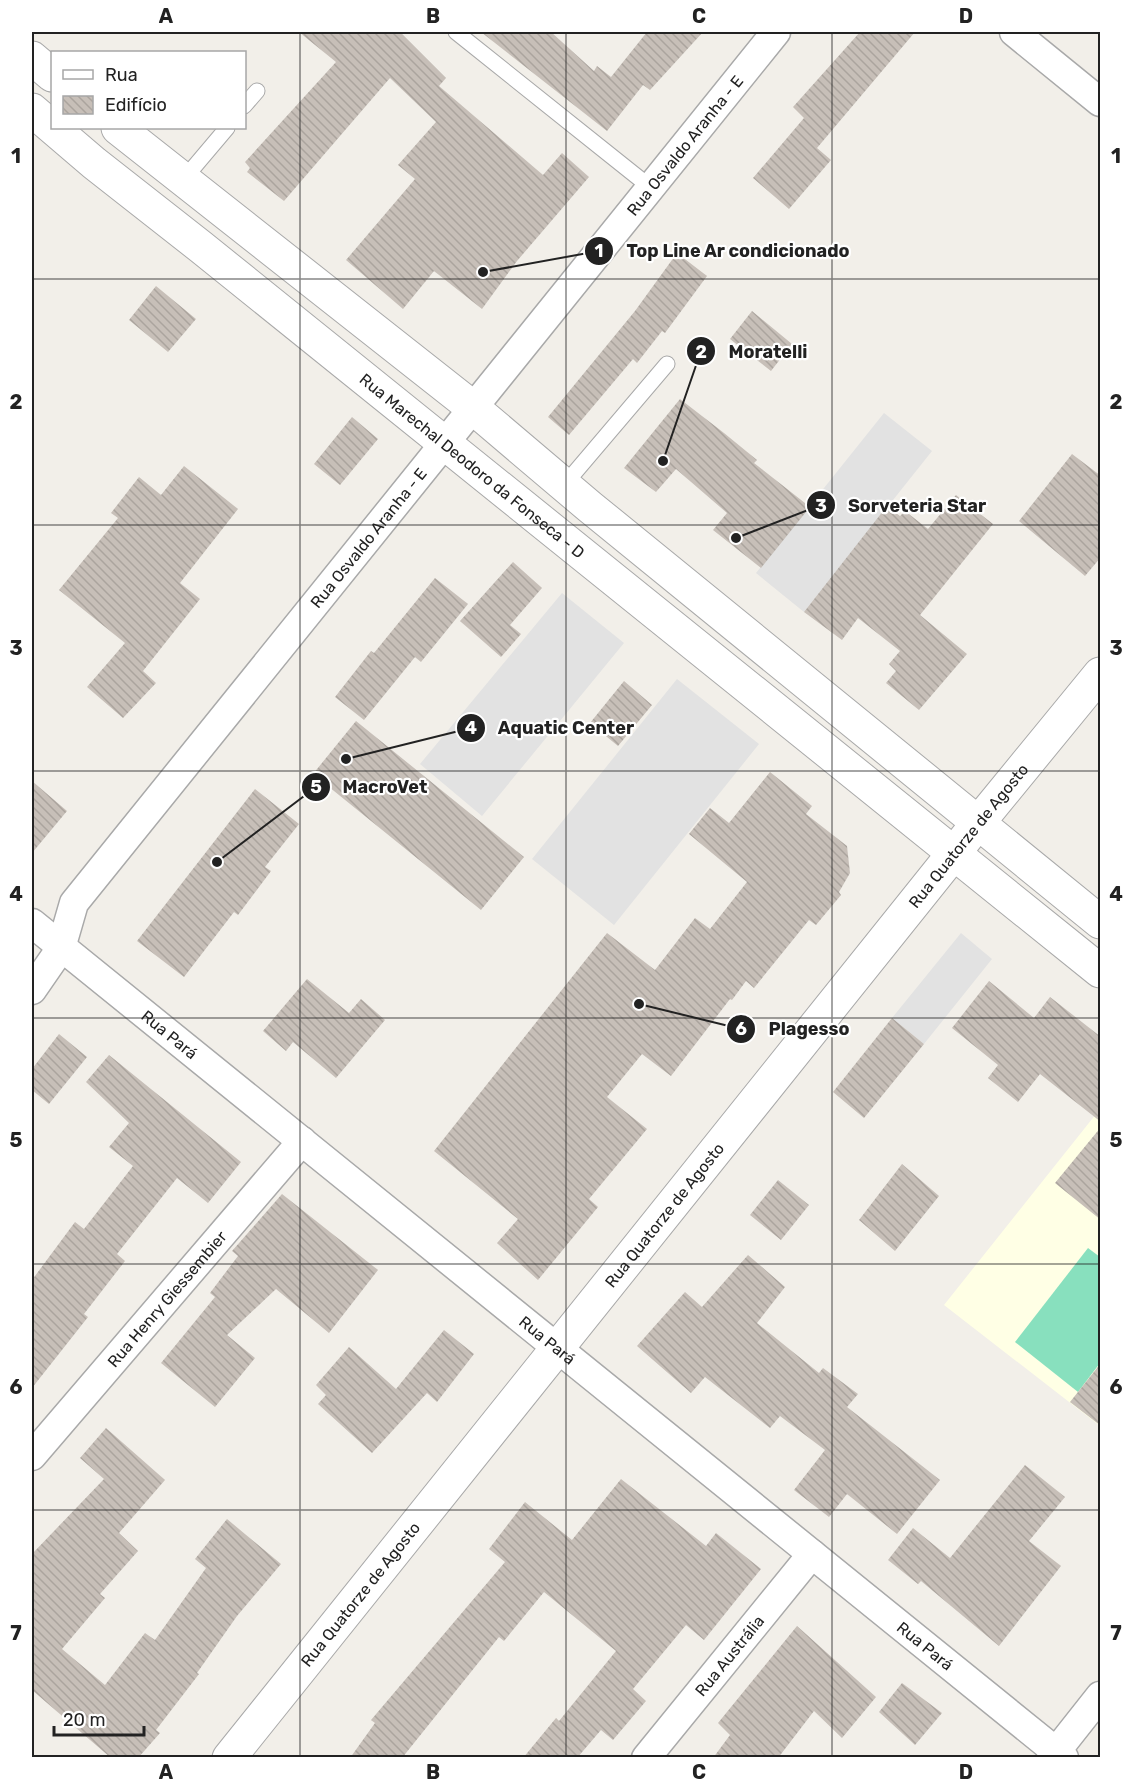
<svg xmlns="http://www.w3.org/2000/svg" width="1132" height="1789" viewBox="0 0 1132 1789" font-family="Rubik,sans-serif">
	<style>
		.education { fill: #ffffe5 }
		.pitch { fill: #88e0be }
		.parking { fill: #e2e2e2 }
		.building { fill: url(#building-back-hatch) }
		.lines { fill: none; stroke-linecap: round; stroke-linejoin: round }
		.service-casing { stroke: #a9a9a9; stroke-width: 17 }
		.minor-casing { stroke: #a9a9a9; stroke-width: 31 }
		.tertiary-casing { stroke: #a9a9a9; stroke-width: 35 }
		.service { stroke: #fff; stroke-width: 15 }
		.minor { stroke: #fff; stroke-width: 28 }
		.tertiary { stroke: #fff; stroke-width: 33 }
		.grid { fill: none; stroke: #222; stroke-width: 1.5; stroke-opacity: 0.55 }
		.labels { text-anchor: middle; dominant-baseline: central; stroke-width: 4.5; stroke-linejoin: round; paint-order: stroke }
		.street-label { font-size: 16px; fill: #222; stroke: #fff }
		.leader { fill: none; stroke: #222; stroke-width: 2 }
		.callout-dot { fill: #222; stroke: #fff; stroke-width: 2 }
		.mark-label { font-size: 18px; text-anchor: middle; font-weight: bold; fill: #fff }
		.callout-label { font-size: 18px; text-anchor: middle; font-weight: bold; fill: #222; stroke: #fff; stroke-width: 4.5; stroke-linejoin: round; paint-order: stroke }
		.neatline { fill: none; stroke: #222; stroke-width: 2 }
		.grid-label { font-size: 20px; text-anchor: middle; font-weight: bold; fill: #222 }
	</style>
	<defs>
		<pattern id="building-back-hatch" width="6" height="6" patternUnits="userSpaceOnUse" patternTransform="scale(1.5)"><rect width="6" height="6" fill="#c7bfb8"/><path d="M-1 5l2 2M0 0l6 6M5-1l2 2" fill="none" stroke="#aba49e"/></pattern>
	</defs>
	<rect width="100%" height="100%" fill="#f2efe9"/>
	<!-- education -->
	<path class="education" d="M 1100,1109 L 1100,1426 L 944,1305 Z"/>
	<!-- pitch -->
	<path class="pitch" d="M 1088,1248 L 1100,1257 L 1100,1363 L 1078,1392 L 1015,1342 Z"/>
	<!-- parking -->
	<path class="parking" d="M 884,413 L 932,451 L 804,612 L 756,573 Z
		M 562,593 L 624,643 L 482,816 L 420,764 Z
		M 677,679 L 759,744 L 614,925 L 532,859 Z
		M 961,933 L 992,959 L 924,1044 L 892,1018 Z"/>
	<!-- building -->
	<path class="building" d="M 299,32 L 400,32 L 446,78 L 439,86 L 543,175 L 562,153 L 589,177 L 517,261 L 482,309 L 434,271 L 403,309 L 346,260 L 415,179 L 398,165 L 436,122 L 390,78 L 284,201 L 247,172 L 250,168 L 245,162 L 336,62 Z
		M 481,32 L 551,32 L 594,71 L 597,66 L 611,77 L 647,32 L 703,32 L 650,90 L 643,85 L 607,131 Z
		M 860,32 L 915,32 L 817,148 L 831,160 L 789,209 L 753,178 L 804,118 L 793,107 Z
		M 677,253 L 707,276 L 665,333 L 662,331 L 637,363 L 633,359 L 569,435 L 548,417 L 635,311 Z
		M 156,286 L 196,319 L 168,352 L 129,320 Z
		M 752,311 L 792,344 L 771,371 L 730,339 Z
		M 680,399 L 724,433 L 757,460 L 754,463 L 810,507 L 761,568 L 713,530 L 727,513 L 676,469 L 656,492 L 624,468 Z
		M 352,417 L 378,439 L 340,485 L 314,464 Z
		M 1072,454 L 1101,476 L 1101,557 L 1085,576 L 1019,521 Z
		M 184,466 L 238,509 L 180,583 L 200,599 L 143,671 L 156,683 L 123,718 L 87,687 L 125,643 L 59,590 L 118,518 L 111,513 L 139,477 L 161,495 Z
		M 956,495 L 993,524 L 920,615 L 967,654 L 919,710 L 886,683 L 896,671 L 889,664 L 900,651 L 858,618 L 842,640 L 804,612 L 887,506 L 900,516 L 905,511 L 928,529 Z
		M 513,562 L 542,588 L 510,625 L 521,634 L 501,657 L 460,621 Z
		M 435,578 L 468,604 L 421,662 L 415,657 L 364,720 L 335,697 L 371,651 L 374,653 Z
		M 624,681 L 652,705 L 618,746 L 590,723 Z
		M 356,721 L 524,857 L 481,910 L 313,774 Z
		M 770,772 L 812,806 L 806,814 L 847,846 L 850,873 L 839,892 L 841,895 L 816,925 L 809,920 L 754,988 L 746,981 L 732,1000 L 730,999 L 671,1076 L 642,1054 L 607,1097 L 647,1129 L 589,1199 L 598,1207 L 538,1280 L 497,1243 L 518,1219 L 434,1151 L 607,933 L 655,970 L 695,918 L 710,929 L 747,882 L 689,834 L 710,808 L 729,823 Z
		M 32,781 L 67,811 L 32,853 Z
		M 255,789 L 299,824 L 265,867 L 271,871 L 238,915 L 234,912 L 184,977 L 137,941 Z
		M 307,979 L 349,1013 L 361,999 L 385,1020 L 336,1078 L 293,1042 L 286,1051 L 263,1031 Z
		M 989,981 L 1034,1018 L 1050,997 L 1101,1037 L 1101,1122 L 1040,1074 L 1018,1102 L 988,1078 L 998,1065 L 952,1028 Z
		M 892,1018 L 924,1044 L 864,1118 L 833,1092 Z
		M 59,1034 L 87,1057 L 49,1104 L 32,1090 L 32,1069 Z
		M 109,1055 L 241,1162 L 208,1203 L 177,1178 L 117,1254 L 125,1261 L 84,1314 L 88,1317 L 32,1388 L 32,1280 L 75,1222 L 84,1229 L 133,1166 L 109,1147 L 129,1123 L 86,1082 Z
		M 1101,1127 L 1101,1220 L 1055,1183 Z
		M 902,1164 L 939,1196 L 895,1251 L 859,1220 Z
		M 778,1180 L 809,1205 L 781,1240 L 750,1215 Z
		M 282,1194 L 378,1270 L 329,1333 L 276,1289 L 227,1335 L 255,1358 L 215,1407 L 161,1363 L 215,1297 L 210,1293 L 238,1256 L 232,1251 Z
		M 748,1255 L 785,1287 L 757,1323 L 819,1373 L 823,1368 L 858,1394 L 847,1407 L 940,1480 L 897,1534 L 847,1494 L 829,1517 L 794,1490 L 825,1450 L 780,1416 L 770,1428 L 705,1377 L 691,1393 L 637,1346 L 685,1292 L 702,1307 Z
		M 444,1330 L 474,1354 L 437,1402 L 427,1393 L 372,1453 L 318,1404 L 326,1395 L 316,1385 L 349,1347 L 396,1389 Z
		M 1101,1363 L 1101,1426 L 1070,1402 Z
		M 106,1428 L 165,1480 L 119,1533 L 138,1551 L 100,1594 L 105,1598 L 62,1649 L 105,1685 L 145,1633 L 155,1640 L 206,1568 L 195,1559 L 227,1519 L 281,1564 L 237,1616 L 197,1673 L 199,1674 L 156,1730 L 160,1733 L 138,1758 L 111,1758 L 32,1690 L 32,1554 L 104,1479 L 80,1458 Z
		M 1025,1465 L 1065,1497 L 1029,1541 L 1061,1566 L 999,1646 L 921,1581 L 918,1584 L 888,1560 L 913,1528 L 950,1558 Z
		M 621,1479 L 706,1546 L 716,1533 L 761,1569 L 704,1640 L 686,1625 L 633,1689 L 646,1701 L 613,1740 L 601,1730 L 577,1758 L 523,1758 L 556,1718 L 559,1721 L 616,1651 L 544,1592 L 504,1641 L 499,1637 L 402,1758 L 350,1758 L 375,1723 L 371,1720 L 505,1562 L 489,1549 L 525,1502 L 572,1540 Z
		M 797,1626 L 876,1697 L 842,1738 L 814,1711 L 778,1758 L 713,1758 L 730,1735 L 718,1723 Z
		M 902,1683 L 942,1713 L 915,1745 L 879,1712 Z"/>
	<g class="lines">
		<!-- service casing -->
		<g class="service-casing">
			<path id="service" d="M 456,32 L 650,187
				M 244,106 L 257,91
				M 183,180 L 227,128
				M 565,484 L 667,364"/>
		</g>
		<!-- minor casing -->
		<g class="minor-casing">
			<g id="minor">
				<path d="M 1014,32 L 1100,102"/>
				<path id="s1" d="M 32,923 L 1064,1758"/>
				<path id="s2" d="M 32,990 L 61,948 L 74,903 L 776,32"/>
				<path id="s3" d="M 32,1456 L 302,1141"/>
				<path id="s4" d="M 646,1758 L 812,1554"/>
				<path d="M 1051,1758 L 1100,1696"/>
			</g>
		</g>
		<!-- tertiary casing -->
		<g class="tertiary-casing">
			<g id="tertiary">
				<path d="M 32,58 L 52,75"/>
				<path id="s5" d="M 32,110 L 94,163 L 201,247 L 1100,971"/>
				<path d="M 118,128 L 472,407 L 590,507 L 1100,922"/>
				<path id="s6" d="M 229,1758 L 978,823 L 1100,674"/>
			</g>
		</g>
		<!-- service -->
		<use href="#service" class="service"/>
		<!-- minor -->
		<use href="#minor" class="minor"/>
		<!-- tertiary -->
		<use href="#tertiary" class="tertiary"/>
	</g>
	<!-- grid -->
	<path class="grid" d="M 300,32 L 300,1758M 566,32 L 566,1758M 832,32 L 832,1758M 32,279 L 1100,279M 32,525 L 1100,525M 32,771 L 1100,771M 32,1018 L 1100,1018M 32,1264 L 1100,1264M 32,1510 L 1100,1510"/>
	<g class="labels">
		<!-- street labels -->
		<g class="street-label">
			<text stroke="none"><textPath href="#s2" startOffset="1071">Rua Osvaldo Aranha - E</textPath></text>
			<text stroke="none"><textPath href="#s5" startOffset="566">Rua Marechal Deodoro da Fonseca - D</textPath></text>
			<text stroke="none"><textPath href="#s2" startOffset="567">Rua Osvaldo Aranha - E</textPath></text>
			<text stroke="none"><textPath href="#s6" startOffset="1182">Rua Quatorze de Agosto</textPath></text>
			<text stroke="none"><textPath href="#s1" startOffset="177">Rua Pará</textPath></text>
			<text stroke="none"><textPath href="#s6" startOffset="696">Rua Quatorze de Agosto</textPath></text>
			<text stroke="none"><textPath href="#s3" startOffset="207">Rua Henry Giessembier</textPath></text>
			<text stroke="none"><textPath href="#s1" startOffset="663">Rua Pará</textPath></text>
			<text stroke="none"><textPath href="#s6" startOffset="210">Rua Quatorze de Agosto</textPath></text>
			<text stroke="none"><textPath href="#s1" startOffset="1149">Rua Pará</textPath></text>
			<text stroke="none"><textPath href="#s4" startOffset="132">Rua Austrália</textPath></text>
		</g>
	</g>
	<!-- callouts -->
	<path class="leader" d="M483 272L599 251M663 461L701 351M736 538L821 505M346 759L471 728M217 862L316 787M639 1004L741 1029"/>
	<g class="callout-dot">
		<circle cx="483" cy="272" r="6"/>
		<circle cx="663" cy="461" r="6"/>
		<circle cx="736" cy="538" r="6"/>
		<circle cx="346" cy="759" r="6"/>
		<circle cx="217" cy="862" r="6"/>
		<circle cx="639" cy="1004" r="6"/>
		<circle cx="599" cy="251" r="15"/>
		<circle cx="701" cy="351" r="15"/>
		<circle cx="821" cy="505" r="15"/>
		<circle cx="471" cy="728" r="15"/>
		<circle cx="316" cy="787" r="15"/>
		<circle cx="741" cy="1029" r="15"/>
	</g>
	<g class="mark-label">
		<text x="599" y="257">1</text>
		<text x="701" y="358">2</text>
		<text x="821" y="512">3</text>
		<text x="471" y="734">4</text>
		<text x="316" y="793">5</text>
		<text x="741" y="1035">6</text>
	</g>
	<g class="callout-label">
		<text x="738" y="257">Top Line Ar condicionado</text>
		<text x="768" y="358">Moratelli</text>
		<text x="917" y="512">Sorveteria Star</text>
		<text x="566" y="734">Aquatic Center</text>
		<text x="385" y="793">MacroVet</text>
		<text x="809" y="1035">Plagesso</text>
	</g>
	<!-- border -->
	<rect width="1132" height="1789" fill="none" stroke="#ffffff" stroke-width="66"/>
	<!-- legend -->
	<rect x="51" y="51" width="195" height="78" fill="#ffffff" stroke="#a7a7a7" stroke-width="1.5"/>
	<rect x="63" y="70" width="30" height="9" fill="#ffffff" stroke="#a7a7a7" stroke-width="1.5"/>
	<text x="105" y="81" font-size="18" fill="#222222">Rua</text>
	<rect x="63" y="96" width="30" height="18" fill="url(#building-back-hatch)" stroke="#a7a7a7" stroke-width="1.5"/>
	<text x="105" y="111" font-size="18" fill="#222222">Edifício</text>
	<!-- scale -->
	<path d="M54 1726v9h90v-9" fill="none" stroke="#222222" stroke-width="3"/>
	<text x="63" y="1726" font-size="18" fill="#222222" stroke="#ffffff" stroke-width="4.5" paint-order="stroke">20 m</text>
	<rect x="33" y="33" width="1066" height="1723" class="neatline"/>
	<g class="grid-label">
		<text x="166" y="23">A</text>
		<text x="433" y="23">B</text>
		<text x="699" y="23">C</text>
		<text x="966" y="23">D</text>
		<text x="16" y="163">1</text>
		<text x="1116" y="163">1</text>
		<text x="16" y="409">2</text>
		<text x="1116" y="409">2</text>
		<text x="16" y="655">3</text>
		<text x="1116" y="655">3</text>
		<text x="16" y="901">4</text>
		<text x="1116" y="901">4</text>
		<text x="16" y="1147">5</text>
		<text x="1116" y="1147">5</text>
		<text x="16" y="1394">6</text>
		<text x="1116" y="1394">6</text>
		<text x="16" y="1640">7</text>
		<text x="1116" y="1640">7</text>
		<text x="166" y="1779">A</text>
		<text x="433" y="1779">B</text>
		<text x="699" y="1779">C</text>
		<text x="966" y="1779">D</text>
	</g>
</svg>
